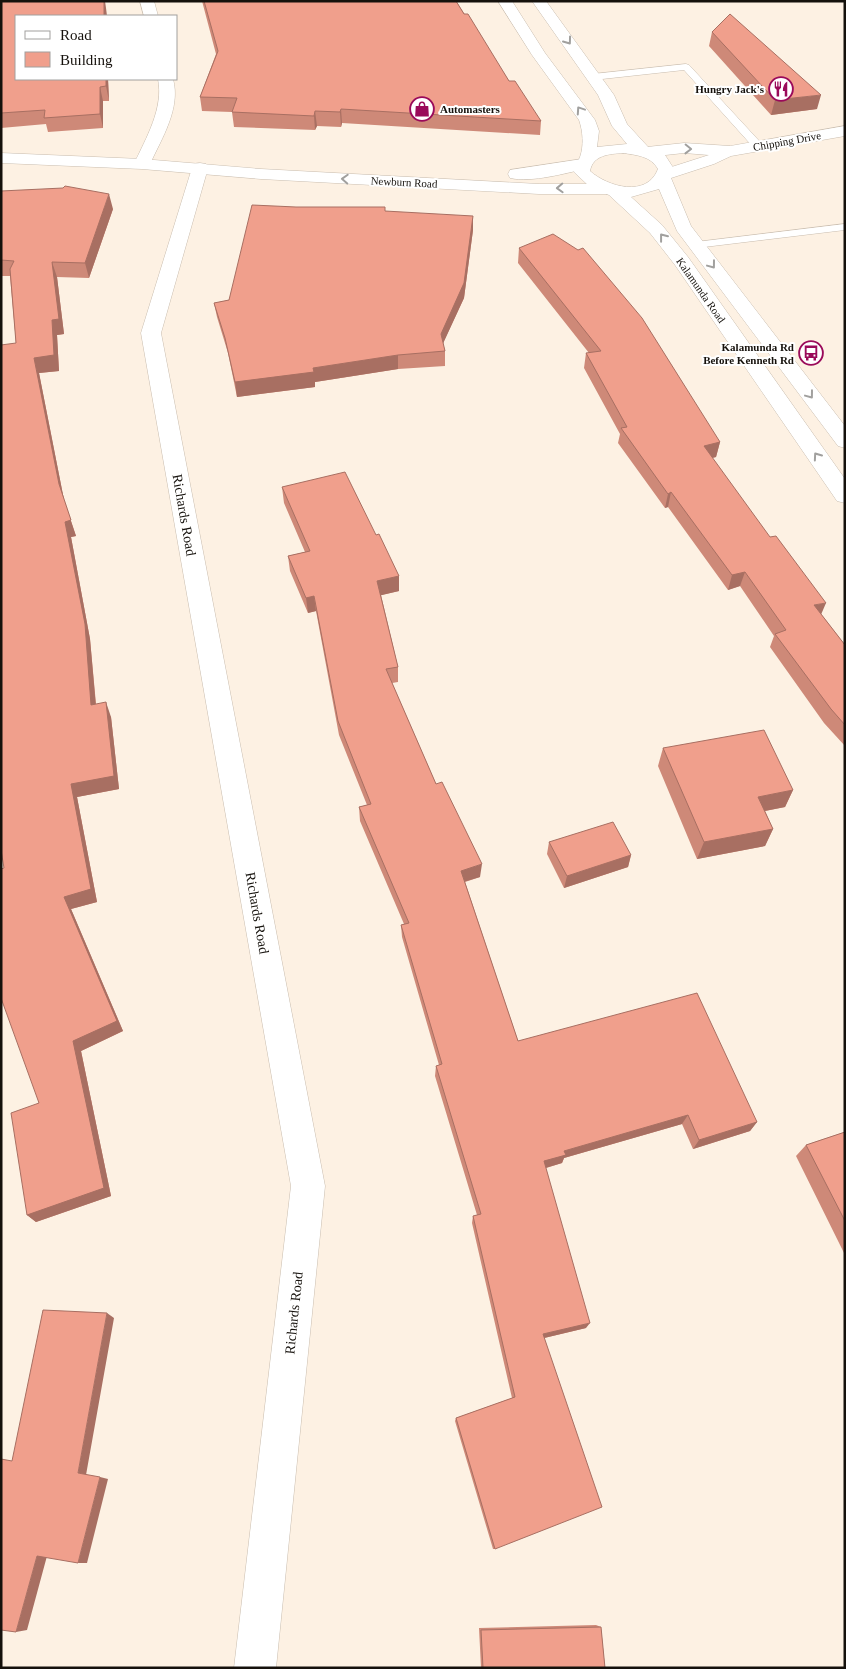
<svg xmlns="http://www.w3.org/2000/svg" width="846" height="1669" viewBox="0 0 846 1669" font-family="Georgia,serif">
	<style>
		.lines { fill: none; stroke-linecap: round; stroke-linejoin: round }
		.service-casing { stroke: #c9bdaf; stroke-width: 1 }
		.minor-casing { stroke: #c9bdaf; stroke-width: 1 }
		.tertiary-casing { stroke: #c9bdaf; stroke-width: 1 }
		.primary-casing { stroke: #c9bdaf; stroke-width: 1 }
		.service { fill: #fff; fill-rule: evenodd }
		.minor { fill: #fff; fill-rule: evenodd }
		.tertiary { fill: #fff; fill-rule: evenodd }
		.primary { fill: #fff; fill-rule: evenodd }
		.wall { fill: #ce8978 }
		.shaded-wall { fill: #a86f62 }
		.building { fill: #f09f8c; stroke: #a86f62 }
		.oneway { stroke: #a1a09e }
		.labels { text-anchor: middle; dominant-baseline: central; stroke-width: 4; stroke-linejoin: round; paint-order: stroke }
		.far-poi-label { font-size: 11px; font-weight: bold; fill: #15110c; stroke: #fff; text-anchor: end }
		.far-street-label { font-size: 11px; fill: #15110c; stroke: #fff }
		.street-label { font-size: 14px; fill: #15110c; stroke: #fff }
	</style>
	<rect width="100%" height="100%" fill="#fdf1e3"/>
	<g class="lines">
		<!-- service casing -->
		<g class="service-casing">
			<path id="service" d="M 686,64 L 689,65 L 762,144 L 763,146 L 762,148 L 754,148 L 684,70 L 593,80 L 588,77 L 593,74 Z
				M 845,224 L 845,230 L 696,248 L 690,245 L 696,242 Z"/>
		</g>
		<!-- minor casing -->
		<g class="minor-casing">
			<path id="minor" d="M 140,1 L 154,1 L 158,16 L 144,16 Z
				M 158,79 L 173,79 C 181,108 162,138 150,164 L 148,168 L 136,168 L 134,164 C 146,138 164,108 158,79 Z
				M 845,126 L 845,136 L 731,156 L 714,164 L 665,180 L 659,179 L 657,175 L 659,171 L 709,155 L 684,153 L 647,157 L 641,155 L 639,152 L 641,149 L 647,147 L 684,143 L 730,146 Z
				M 200,163 L 206,164 L 208,168 L 161,333 L 325,1186 L 276,1668 L 234,1668 L 291,1186 L 141,333 L 192,168 L 194,164 Z"/>
		</g>
		<!-- tertiary casing -->
		<g class="tertiary-casing">
			<path id="tertiary" d="M 1,153 L 142,159 L 261,169 L 539,184 L 608,184 L 614,185 L 616,189 L 614,193 L 608,194 L 539,194 L 261,179 L 142,169 L 1,163 Z
				M 582,159 L 588,160 L 590,164 L 588,168 C 567,173 531,183 510,178 L 508,174 L 510,170 Z"/>
		</g>
		<!-- primary casing -->
		<g class="primary-casing">
			<path id="primary" d="M 498,1 L 512,1 L 545,53 L 595,120 L 599,131 L 597,147 L 627,144 L 612,126 L 598,95 L 532,1 L 546,1 L 614,95 L 627,124 L 649,148 L 665,155 L 674,169 L 671,178 L 691,226 L 845,426 L 845,448 L 838,446 L 677,231 L 659,189 L 631,197 L 662,225 L 688,257 L 845,479 L 845,503 L 837,501 L 675,265 L 650,233 L 609,195 L 590,187 L 574,172 C 575,166 578,162 580,157 C 584,146 583,131 579,120 L 532,55 ZM 623,153 C 636,155 651,156 658,169 C 647,198 608,187 590,171 C 593,155 609,154 623,153 Z"/>
		</g>
		<!-- service -->
		<use href="#service" class="service"/>
		<!-- minor -->
		<use href="#minor" class="minor"/>
		<!-- tertiary -->
		<use href="#tertiary" class="tertiary"/>
		<!-- primary -->
		<use href="#primary" class="primary"/>
	</g>
	<!-- wall -->
	<path class="wall" d="M 1,1 L 106,8 L 16,79 L 108,79 L 109,101 L 103,101 L 103,128 L 48,132 L 46,124 L 1,128 Z
		M 202,1 L 456,1 L 509,81 L 541,121 L 540,135 L 342,123 L 341,127 L 317,126 L 315,130 L 234,127 L 232,112 L 202,111 L 200,97 L 216,54 Z
		M 712,32 L 817,109 L 771,115 L 709,46 Z
		M 1,191 L 113,209 L 89,278 L 57,277 L 64,334 L 57,335 L 59,371 L 39,373 L 64,500 L 76,536 L 71,537 L 90,639 L 96,704 L 111,717 L 119,789 L 77,797 L 97,902 L 71,909 L 123,1031 L 81,1051 L 111,1196 L 36,1222 L 27,1215 L 39,1103 L 4,868 L 16,343 L 10,276 L 1,276 Z
		M 385,211 L 473,230 L 464,298 L 443,343 L 445,351 L 445,366 L 398,369 L 315,382 L 315,387 L 237,397 L 228,353 L 217,317 L 214,303 L 229,300 Z
		M 519,248 L 720,442 L 716,457 L 712,458 L 821,614 L 845,645 L 845,746 L 824,723 L 770,647 L 774,636 L 740,586 L 728,590 L 668,507 L 665,508 L 618,443 L 620,434 L 584,368 L 586,353 L 589,353 L 518,263 Z
		M 282,487 L 376,535 L 399,576 L 399,591 L 381,595 L 398,667 L 398,682 L 392,683 L 436,784 L 480,877 L 465,882 L 518,1041 L 757,1122 L 750,1131 L 693,1149 L 682,1124 L 564,1158 L 562,1163 L 546,1168 L 586,1328 L 544,1338 L 495,1549 L 493,1549 L 455,1421 L 456,1418 L 512,1398 L 472,1223 L 473,1216 L 477,1215 L 435,1076 L 436,1066 L 439,1065 L 402,937 L 401,925 L 404,924 L 360,821 L 359,807 L 367,805 L 339,735 L 316,611 L 308,613 L 290,571 L 288,556 L 305,552 L 284,503 Z
		M 663,748 L 793,790 L 785,807 L 765,811 L 773,829 L 765,846 L 697,859 L 658,766 Z
		M 549,842 L 631,855 L 628,867 L 564,888 L 547,854 Z
		M 845,1132 L 845,1255 L 796,1156 L 806,1145 Z
		M 596,1625 L 601,1627 L 605,1668 L 481,1668 L 479,1628 Z"/>
	<!-- shaded-wall -->
	<path class="shaded-wall" d="M 104,1 L 105,1 L 106,8 L 107,16 L 104,16 Z
		M 106,79 L 108,79 L 109,101 L 106,86 Z
		M 100,87 L 103,101 L 103,128 L 100,114 Z
		M 821,95 L 817,109 L 771,115 L 775,100 Z
		M 341,109 L 342,123 L 341,127 L 340,112 Z
		M 315,111 L 317,126 L 315,130 L 314,116 Z
		M 109,194 L 113,209 L 89,278 L 85,263 Z
		M 473,216 L 473,230 L 464,298 L 441,348 L 441,334 Z
		M 52,262 L 57,277 L 64,334 L 57,335 L 59,371 L 39,373 L 64,500 L 76,536 L 71,537 L 90,639 L 97,719 L 91,705 L 65,522 L 59,484 L 34,358 Z
		M 398,355 L 398,369 L 315,382 L 315,387 L 237,397 L 235,382 L 313,368 Z
		M 720,442 L 716,457 L 700,461 L 704,446 Z
		M 671,492 L 668,507 L 665,508 L 668,494 Z
		M 745,572 L 740,586 L 728,590 L 732,575 Z
		M 399,576 L 399,591 L 378,596 L 377,581 Z
		M 314,596 L 316,611 L 308,613 L 306,598 Z
		M 826,603 L 820,617 L 814,605 Z
		M 106,702 L 111,717 L 119,789 L 77,797 L 97,902 L 71,909 L 123,1031 L 81,1051 L 111,1196 L 36,1222 L 27,1215 L 73,1041 L 64,897 L 71,784 Z
		M 793,790 L 785,807 L 750,814 L 758,797 Z
		M 773,829 L 765,846 L 697,859 L 704,842 Z
		M 631,855 L 628,867 L 564,888 L 567,876 Z
		M 482,864 L 480,877 L 460,883 L 461,871 Z
		M 688,1115 L 682,1124 L 564,1158 L 562,1163 L 542,1169 L 544,1161 L 564,1151 Z
		M 757,1122 L 750,1131 L 693,1149 L 699,1140 Z
		M 107,1313 L 114,1318 L 86,1475 L 78,1473 Z
		M 590,1323 L 586,1328 L 540,1339 L 543,1334 Z
		M 100,1477 L 108,1479 L 87,1563 L 78,1563 Z
		M 37,1556 L 47,1556 L 27,1630 L 16,1632 Z"/>
	<!-- building -->
	<path class="building" d="M 1,1 L 104,1 L 104,16 L 16,16 L 16,79 L 106,79 L 106,86 L 100,87 L 100,114 L 44,118 L 45,110 L 1,113 Z
		M 204,1 L 456,1 L 464,14 L 468,14 L 509,81 L 515,81 L 541,121 L 341,109 L 340,112 L 315,111 L 314,116 L 232,112 L 237,98 L 200,97 L 218,51 Z
		M 730,14 L 821,95 L 775,100 L 712,32 Z
		M 65,186 L 109,194 L 85,263 L 52,262 L 59,319 L 52,320 L 54,355 L 34,358 L 59,484 L 71,520 L 65,522 L 85,624 L 91,705 L 106,702 L 114,776 L 71,784 L 91,889 L 64,897 L 117,1021 L 73,1041 L 104,1188 L 27,1215 L 11,1113 L 39,1103 L 1,998 L 1,869 L 4,868 L 1,850 L 1,345 L 16,343 L 10,269 L 14,261 L 1,260 L 1,191 L 63,188 Z
		M 252,205 L 296,207 L 385,207 L 385,211 L 473,216 L 464,283 L 441,334 L 445,351 L 398,355 L 313,368 L 314,372 L 235,382 L 225,338 L 214,303 L 229,300 Z
		M 553,234 L 578,250 L 583,248 L 642,318 L 720,442 L 704,446 L 770,537 L 776,536 L 826,603 L 814,605 L 845,645 L 845,725 L 831,709 L 775,634 L 786,630 L 745,572 L 732,575 L 671,492 L 668,494 L 621,428 L 627,427 L 586,353 L 601,351 L 519,248 Z
		M 345,472 L 376,535 L 379,534 L 399,576 L 377,581 L 398,667 L 386,669 L 436,784 L 442,782 L 482,864 L 461,871 L 518,1041 L 697,993 L 757,1122 L 699,1140 L 688,1115 L 564,1151 L 566,1155 L 544,1161 L 590,1323 L 543,1334 L 602,1507 L 495,1549 L 456,1418 L 515,1397 L 473,1216 L 481,1214 L 436,1066 L 442,1064 L 401,925 L 409,923 L 359,807 L 371,804 L 338,721 L 314,596 L 306,598 L 288,556 L 310,551 L 282,487 Z
		M 764,730 L 793,790 L 758,797 L 773,829 L 704,842 L 663,748 Z
		M 613,822 L 631,855 L 567,876 L 549,842 Z
		M 845,1132 L 845,1221 L 806,1145 Z
		M 43,1310 L 107,1313 L 78,1473 L 100,1477 L 78,1563 L 37,1556 L 16,1632 L 1,1630 L 1,1459 L 12,1461 Z
		M 601,1627 L 605,1668 L 483,1668 L 481,1630 Z"/>
	<!-- one-way arrows -->
	<defs><path id="oneway-chevron" d="M-2-3.5L2.5 0L-2 3.5" fill="none" stroke-width="1.6" stroke-linecap="round" stroke-linejoin="round" transform="scale(1.25)"/></defs>
	<g class="oneway">
		<use href="#oneway-chevron" transform="translate(568 41) rotate(54)"/>
		<use href="#oneway-chevron" transform="translate(580 110) rotate(-124)"/>
		<use href="#oneway-chevron" transform="translate(688 149) rotate(1)"/>
		<use href="#oneway-chevron" transform="translate(345 179) rotate(-177)"/>
		<use href="#oneway-chevron" transform="translate(560 188) rotate(178)"/>
		<use href="#oneway-chevron" transform="translate(663 237) rotate(-128)"/>
		<use href="#oneway-chevron" transform="translate(712 265) rotate(53)"/>
		<use href="#oneway-chevron" transform="translate(810 395) rotate(53)"/>
		<use href="#oneway-chevron" transform="translate(817 456) rotate(-125)"/>
	</g>
	<!-- icons -->
	<defs>
		<g id="restaurant-ring" transform="scale(1.25)"><circle r="9.5" fill="#fff" stroke="#9a0a5a" stroke-width="1.5"/><path d="M-5-6h1v4h1v-4h1v4h1v-4h1v5L-1.5 .5V6h-2V.5L-5-1ZM5-6V6H3V1.5H1.5Q1.5-4 5-6Z" fill="#9a0a5a"/></g>
		<g id="shop-ring" transform="scale(1.25)"><circle r="9.5" fill="#fff" stroke="#9a0a5a" stroke-width="1.5"/><path d="M-5-2.5h2.3a2.7 3.5 0 0 1 5.4 0H5L5.5 6h-11ZM-1.5-2.5h3a1.5 2.3 0 0 0-3 0Z" fill="#9a0a5a"/></g>
		<g id="bus-ring" transform="scale(1.25)"><circle r="9.5" fill="#fff" stroke="#9a0a5a" stroke-width="1.5"/><path d="M-5-6H5V4H4V6H2V4H-2V6H-4V4H-5ZM-3.5-4V0h7V-4ZM-3.5 1.2v1.5H-2V1.2ZM2 1.2v1.5H3.5V1.2Z" fill="#9a0a5a"/></g>
	</defs>
	<g fill-rule="evenodd">
		<use href="#restaurant-ring" x="781" y="89"/>
		<use href="#shop-ring" x="422" y="109"/>
		<use href="#bus-ring" x="811" y="353"/>
	</g>
	<g class="labels">
		<!-- far-poi labels -->
		<g class="far-poi-label">
			<text x="764" y="89">Hungry Jack's</text>
			<text x="440" y="109" text-anchor="start">Automasters</text>
			<text x="794" y="347">Kalamunda Rd<tspan x="794" dy="13">Before Kenneth Rd</tspan></text>
		</g>
		<!-- far-street labels -->
		<g class="far-street-label">
			<text transform="translate(787 141) rotate(-10)">Chipping Drive</text>
			<text transform="translate(404 182) rotate(3)">Newburn Road</text>
			<text transform="translate(701 290) rotate(55)">Kalamunda Road</text>
		</g>
		<!-- street labels -->
		<g class="street-label">
			<text transform="translate(184 515) rotate(80)">Richards Road</text>
			<text transform="translate(257 913) rotate(80)">Richards Road</text>
			<text transform="translate(294 1313) rotate(-84)">Richards Road</text>
		</g>
	</g>
	<!-- border -->
	<rect width="846" height="1669" fill="none" stroke="#15110c" stroke-width="5"/>
	<!-- legend -->
	<rect x="15" y="15" width="162" height="65" fill="#ffffff" stroke="#a1a09e"/>
	<rect x="25" y="31" width="25" height="8" fill="#ffffff" stroke="#a1a09e"/>
	<text x="60" y="40" font-size="15" fill="#15110c">Road</text>
	<rect x="25" y="52" width="25" height="15" fill="#f09f8c" stroke="#a1a09e"/>
	<text x="60" y="65" font-size="15" fill="#15110c">Building</text>
</svg>
